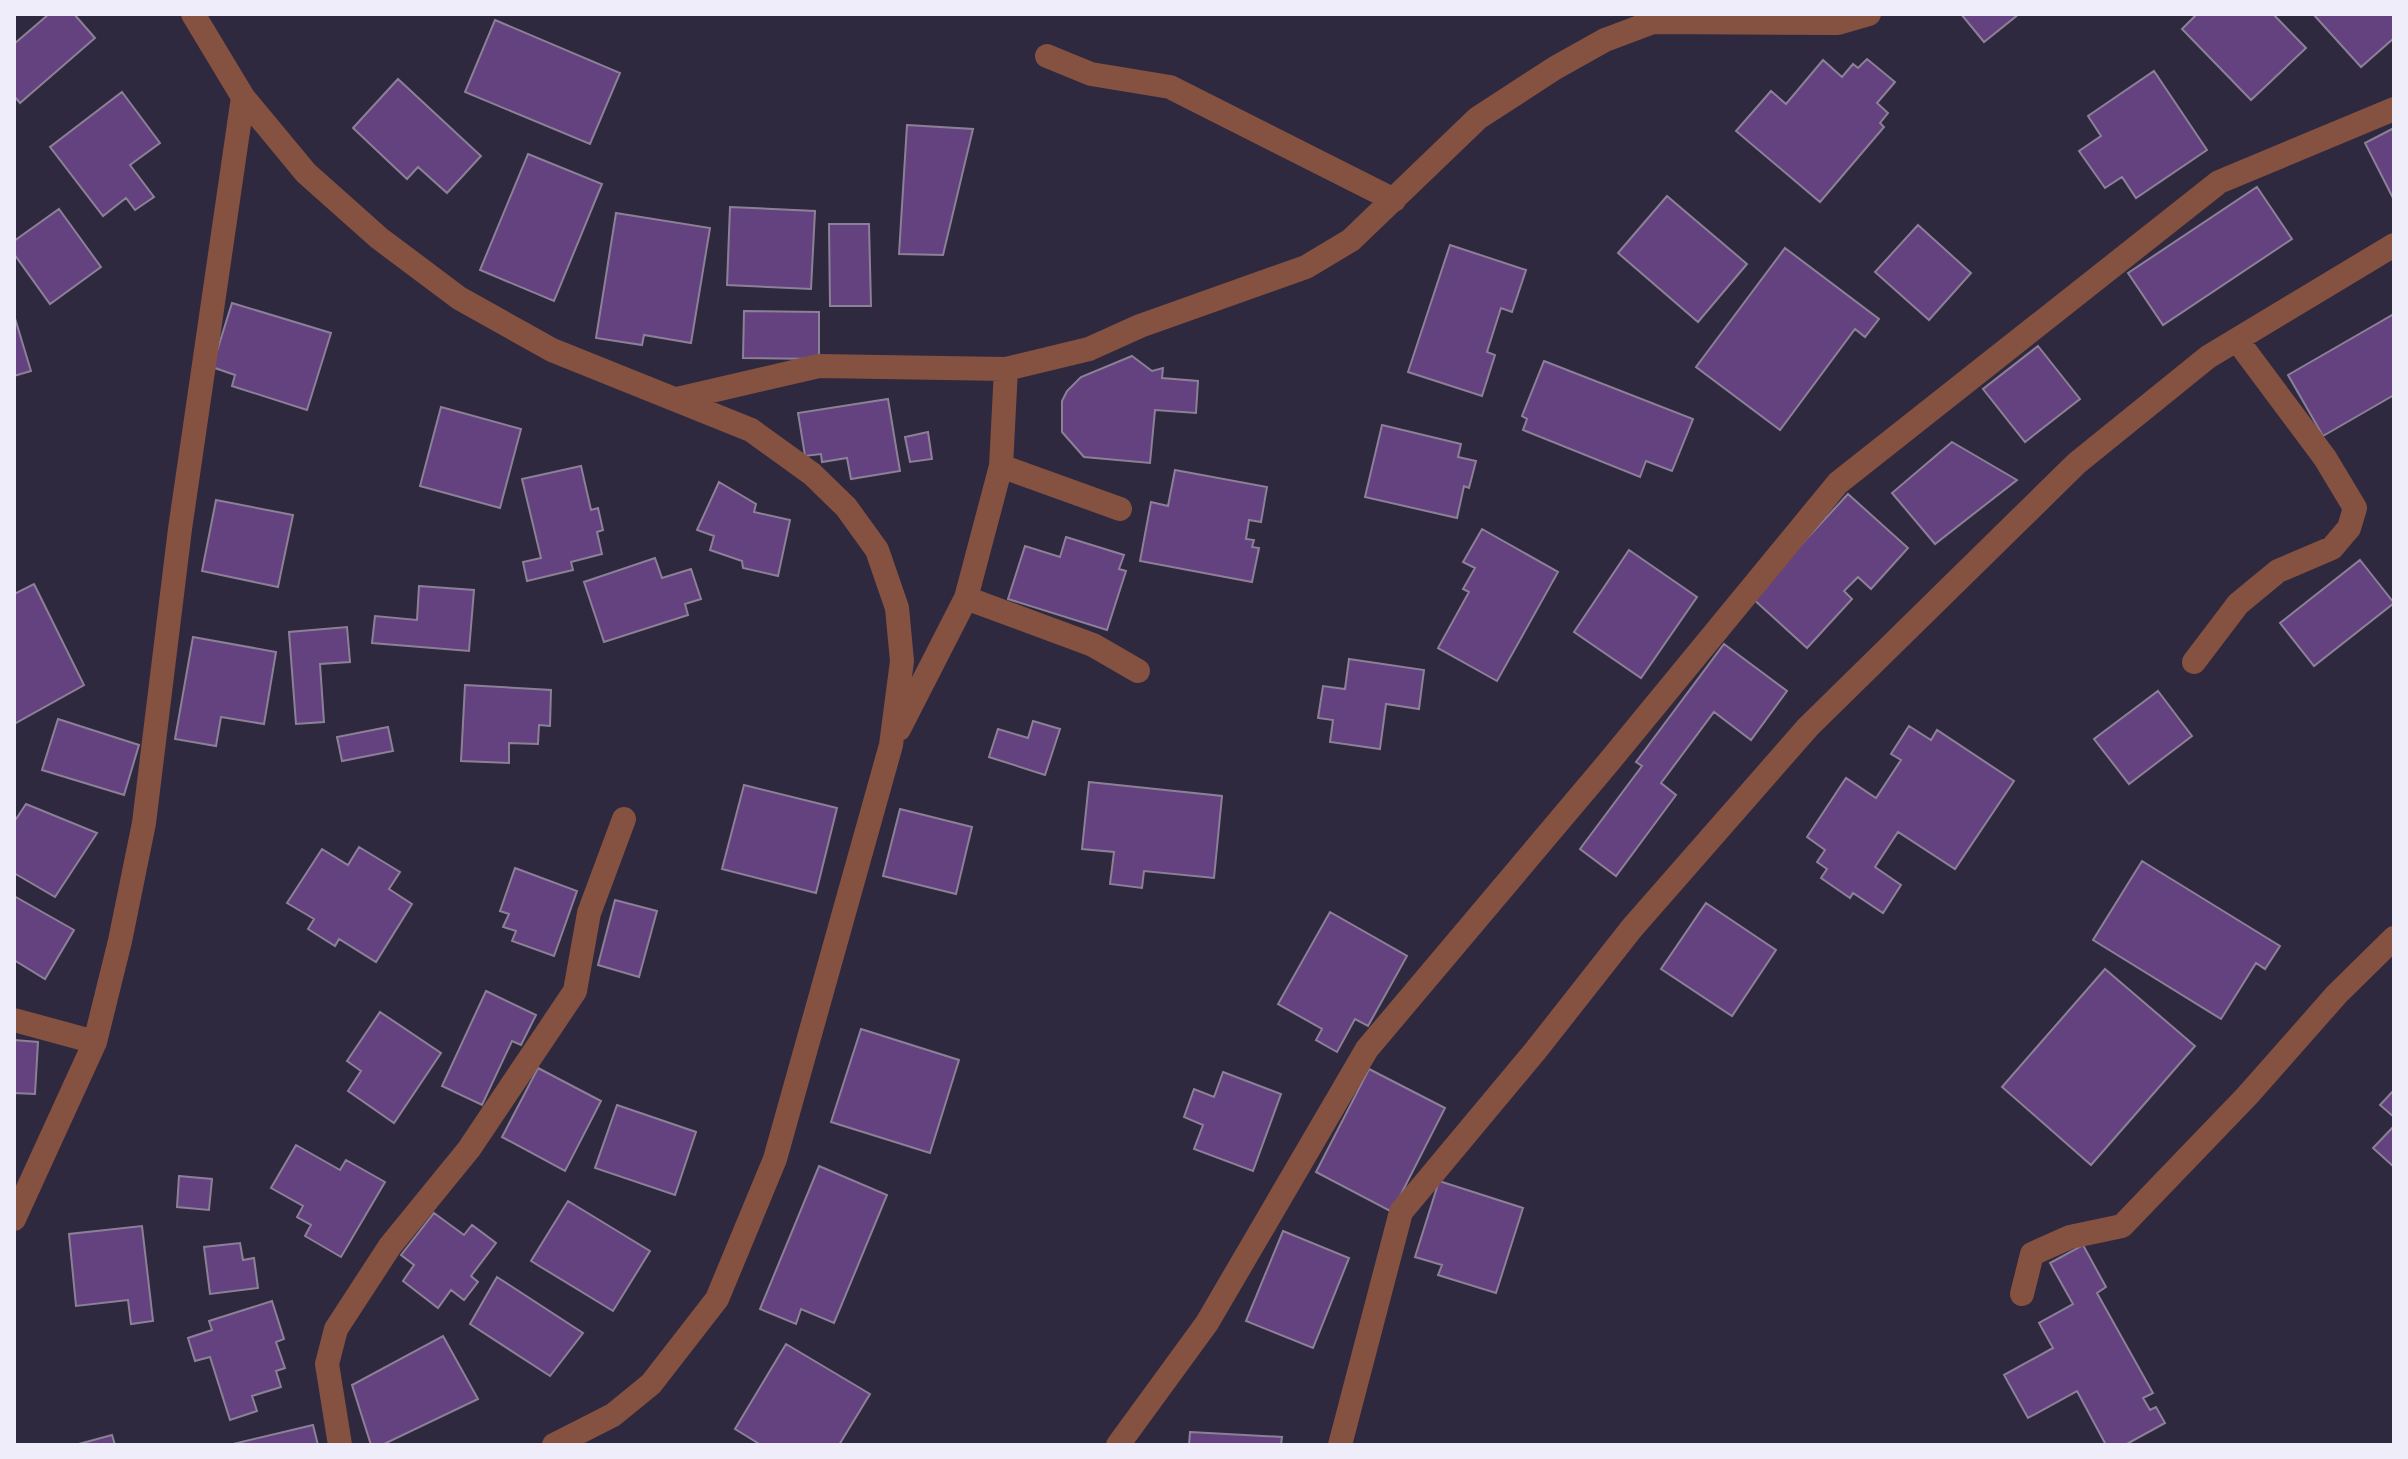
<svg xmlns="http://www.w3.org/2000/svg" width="2408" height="1459" viewBox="0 0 2408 1459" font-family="'Noto Sans',sans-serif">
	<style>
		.building { fill: #644280; stroke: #8c8097; stroke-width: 2 }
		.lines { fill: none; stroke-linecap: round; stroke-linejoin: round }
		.minor { stroke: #855141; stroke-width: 24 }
	</style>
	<rect width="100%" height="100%" fill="#2e293e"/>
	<!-- building -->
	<path class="building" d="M 49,14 L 74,14 L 95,38 L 20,103 L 14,96 L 14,44 Z
		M 1961,14 L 2019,14 L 1984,42 Z
		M 2197,14 L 2273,14 L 2306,48 L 2251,100 L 2182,29 Z
		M 2313,14 L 2394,14 L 2394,38 L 2361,67 Z
		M 495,20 L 620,73 L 590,144 L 465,92 Z
		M 1867,59 L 1895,82 L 1877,103 L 1888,113 L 1880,123 L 1884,127 L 1820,202 L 1736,131 L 1771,91 L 1786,104 L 1823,60 L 1842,77 L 1853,64 L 1858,68 Z
		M 2154,71 L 2207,150 L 2136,198 L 2122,177 L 2105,188 L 2079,151 L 2101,136 L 2088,116 Z
		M 398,79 L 481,156 L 447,193 L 418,167 L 407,179 L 353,128 Z
		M 122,92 L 160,143 L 130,165 L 154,197 L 135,210 L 126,198 L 103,216 L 50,147 Z
		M 907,125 L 973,129 L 943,255 L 899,254 Z
		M 2394,128 L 2394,200 L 2365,143 Z
		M 528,154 L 602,184 L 554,301 L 480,270 Z
		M 2257,187 L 2292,239 L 2163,325 L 2128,273 Z
		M 1667,196 L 1747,264 L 1698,322 L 1618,253 Z
		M 730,207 L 815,211 L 811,289 L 727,285 Z
		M 59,209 L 101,267 L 50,304 L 14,254 L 14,241 Z
		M 616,213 L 710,228 L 691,343 L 644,335 L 642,345 L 596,338 Z
		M 829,224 L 869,224 L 871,306 L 830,306 Z
		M 1918,225 L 1971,273 L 1929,320 L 1875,272 Z
		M 1450,245 L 1526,270 L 1512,312 L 1501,308 L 1487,352 L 1495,355 L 1482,396 L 1408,372 Z
		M 1785,248 L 1879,319 L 1865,337 L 1855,329 L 1780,430 L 1696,367 Z
		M 232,303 L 331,333 L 307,410 L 232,386 L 235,375 L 212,367 Z
		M 744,311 L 819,312 L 819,359 L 743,358 Z
		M 2394,314 L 2394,395 L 2323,436 L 2288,375 Z
		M 14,315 L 31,371 L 14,376 Z
		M 2038,346 L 2080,399 L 2025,442 L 1983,389 Z
		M 1132,356 L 1152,371 L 1163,368 L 1162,378 L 1198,381 L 1196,413 L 1155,410 L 1150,463 L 1084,457 L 1062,432 L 1062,401 L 1067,391 L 1081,377 Z
		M 1544,361 L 1693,419 L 1672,471 L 1646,461 L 1640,477 L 1523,430 L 1527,419 L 1522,416 Z
		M 888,399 L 900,471 L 851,479 L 847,458 L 822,462 L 821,454 L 805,456 L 798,413 Z
		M 441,407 L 521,429 L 500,508 L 420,486 Z
		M 1382,425 L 1461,444 L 1458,457 L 1476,461 L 1469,488 L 1464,486 L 1457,518 L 1365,497 Z
		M 928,432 L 932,459 L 910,462 L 905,437 Z
		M 1952,442 L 2017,480 L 1935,544 L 1892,493 Z
		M 581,466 L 591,510 L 598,508 L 603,530 L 597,532 L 602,554 L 571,562 L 573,570 L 527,581 L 523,562 L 541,558 L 522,479 Z
		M 1175,470 L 1267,487 L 1261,522 L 1249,520 L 1246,539 L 1254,540 L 1252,547 L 1259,548 L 1252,582 L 1140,561 L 1151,502 L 1168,506 Z
		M 719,482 L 756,504 L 754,512 L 790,520 L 778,576 L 743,568 L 742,561 L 710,550 L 714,536 L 697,530 Z
		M 1848,494 L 1908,548 L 1871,589 L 1858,577 L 1844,591 L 1852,599 L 1807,648 L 1752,598 Z
		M 216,500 L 293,515 L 278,587 L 202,571 Z
		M 1482,529 L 1558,572 L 1497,681 L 1438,648 L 1469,592 L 1463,589 L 1475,568 L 1463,562 Z
		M 1066,537 L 1124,555 L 1119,569 L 1126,571 L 1107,630 L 1008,599 L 1025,546 L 1060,557 Z
		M 1629,550 L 1697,597 L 1641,678 L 1574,632 Z
		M 655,558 L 662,578 L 691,569 L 701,599 L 685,604 L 688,615 L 604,642 L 584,582 Z
		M 2360,560 L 2394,603 L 2314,666 L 2280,623 Z
		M 34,584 L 84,685 L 14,724 L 14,594 Z
		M 419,586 L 474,590 L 469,651 L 372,643 L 375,616 L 417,620 Z
		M 347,627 L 350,662 L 320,664 L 324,722 L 296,724 L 289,632 Z
		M 193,637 L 276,652 L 264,724 L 221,717 L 216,746 L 175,739 Z
		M 1724,644 L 1787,691 L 1751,740 L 1714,712 L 1661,783 L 1676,795 L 1616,876 L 1580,849 L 1642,766 L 1636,762 Z
		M 1349,659 L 1424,670 L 1419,709 L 1386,704 L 1380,749 L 1330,742 L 1333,720 L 1318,718 L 1323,686 L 1345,689 Z
		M 465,685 L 551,690 L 550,726 L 539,725 L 538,744 L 509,743 L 509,763 L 461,761 Z
		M 2158,691 L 2192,736 L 2129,784 L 2094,739 Z
		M 58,719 L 139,745 L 124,795 L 42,770 Z
		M 1033,721 L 1060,729 L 1045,775 L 989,757 L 998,729 L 1028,738 Z
		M 1909,726 L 1931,740 L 1937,730 L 2014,781 L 1955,869 L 1898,832 L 1875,867 L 1901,885 L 1883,913 L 1853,893 L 1850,898 L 1821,878 L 1827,869 L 1817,862 L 1825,850 L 1807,837 L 1846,778 L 1876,798 L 1901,760 L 1891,754 Z
		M 388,727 L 393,751 L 342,761 L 337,737 Z
		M 1089,782 L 1222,796 L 1214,878 L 1144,871 L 1142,888 L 1110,884 L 1114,852 L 1082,849 Z
		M 744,785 L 837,808 L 816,893 L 722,869 Z
		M 26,804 L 97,833 L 55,897 L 14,873 L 14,822 Z
		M 900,809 L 972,827 L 956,894 L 883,876 Z
		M 359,847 L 400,872 L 389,889 L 412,904 L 376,962 L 339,939 L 335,946 L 308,929 L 314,919 L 287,903 L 322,849 L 348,865 Z
		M 2142,861 L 2280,946 L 2265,969 L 2256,963 L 2221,1019 L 2093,940 Z
		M 515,868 L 577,891 L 554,956 L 512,941 L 516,931 L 503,927 L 509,914 L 500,911 Z
		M 14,896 L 74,930 L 45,979 L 14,960 Z
		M 615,900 L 657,911 L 639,977 L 598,965 Z
		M 1706,903 L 1776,950 L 1732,1016 L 1661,969 Z
		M 1330,912 L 1407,956 L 1368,1026 L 1355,1019 L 1337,1052 L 1316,1040 L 1322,1029 L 1278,1004 Z
		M 2105,969 L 2195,1046 L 2091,1165 L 2002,1087 Z
		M 486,991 L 536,1015 L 521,1045 L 512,1041 L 482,1105 L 442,1086 Z
		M 380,1012 L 441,1053 L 394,1123 L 348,1091 L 361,1071 L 347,1061 Z
		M 861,1029 L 959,1060 L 930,1153 L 831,1122 Z
		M 14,1040 L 38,1042 L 35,1094 L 14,1093 Z
		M 538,1068 L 601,1101 L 565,1171 L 502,1137 Z
		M 1369,1069 L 1445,1108 L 1392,1212 L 1316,1172 Z
		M 1223,1072 L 1281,1094 L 1253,1171 L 1194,1149 L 1203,1125 L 1184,1117 L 1194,1089 L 1214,1097 Z
		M 2394,1090 L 2394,1117 L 2380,1105 Z
		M 617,1105 L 696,1132 L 675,1195 L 595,1168 Z
		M 2394,1126 L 2394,1167 L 2373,1148 Z
		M 296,1145 L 340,1170 L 346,1160 L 385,1182 L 341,1257 L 305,1236 L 311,1225 L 297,1217 L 303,1206 L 271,1188 Z
		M 819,1166 L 887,1195 L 834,1323 L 801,1309 L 796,1324 L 760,1309 Z
		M 179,1176 L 212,1179 L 209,1210 L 177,1207 Z
		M 1439,1181 L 1523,1208 L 1496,1293 L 1438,1275 L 1442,1265 L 1415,1257 Z
		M 568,1201 L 650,1251 L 613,1311 L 531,1261 Z
		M 434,1213 L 464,1235 L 472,1225 L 496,1243 L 471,1276 L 478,1282 L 464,1300 L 451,1290 L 438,1308 L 403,1281 L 414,1265 L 401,1255 Z
		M 142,1226 L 153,1321 L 131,1324 L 128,1300 L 76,1306 L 69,1234 Z
		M 1283,1231 L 1349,1258 L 1313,1348 L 1246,1321 Z
		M 240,1243 L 243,1260 L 254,1258 L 258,1288 L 210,1294 L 204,1247 Z
		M 2083,1245 L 2106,1287 L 2097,1293 L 2153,1393 L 2143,1398 L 2150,1410 L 2156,1407 L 2165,1423 L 2125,1445 L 2106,1445 L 2077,1391 L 2028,1418 L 2004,1375 L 2053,1348 L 2039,1323 L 2073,1304 L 2050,1263 Z
		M 497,1277 L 583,1333 L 550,1376 L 470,1324 Z
		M 272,1301 L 284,1339 L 276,1342 L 285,1368 L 276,1371 L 281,1387 L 252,1396 L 257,1411 L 230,1420 L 210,1357 L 195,1361 L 188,1338 L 212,1330 L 209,1321 Z
		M 443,1336 L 478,1399 L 382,1445 L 371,1445 L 352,1385 Z
		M 786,1344 L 870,1394 L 839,1445 L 761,1445 L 735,1429 Z
		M 313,1425 L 318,1445 L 229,1445 Z
		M 1190,1432 L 1282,1437 L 1281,1445 L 1189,1445 Z
		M 112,1435 L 115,1445 L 75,1445 Z"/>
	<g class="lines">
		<!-- minor -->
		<path class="minor" d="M 193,14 L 243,97 L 306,173 L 379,238 L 459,298 L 552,350 L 751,430 L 812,474 L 846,507 L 877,550 L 897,608 L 902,661 L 891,745 L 775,1159 L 717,1299 L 651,1384 L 613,1415 L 554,1445
			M 1047,56 L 1091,74 L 1170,87 L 1394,200
			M 677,399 L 819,366 L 1006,369 L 1089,349 L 1140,326 L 1306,267 L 1351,240 L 1478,118 L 1555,68 L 1605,40 L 1653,22 L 1838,23 L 1869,14
			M 1001,466 L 1120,509
			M 966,598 L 1093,645 L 1138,671
			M 2194,662 L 2238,604 L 2278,571 L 2332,548 L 2349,528 L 2355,508 L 2325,458 L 2237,340
			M 899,729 L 966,598 L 1001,466 L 1006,369
			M 14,1020 L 95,1042
			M 14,1219 L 95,1042 L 120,941 L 144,823 L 180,529 L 243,97
			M 2022,1294 L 2032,1254 L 2070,1237 L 2122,1226 L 2247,1096 L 2337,994 L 2394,938
			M 340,1445 L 327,1364 L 336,1329 L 390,1246 L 469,1149 L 575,991 L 589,913 L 624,819
			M 1118,1445 L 1207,1323 L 1367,1049 L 1608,763 L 1838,483 L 2219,182 L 2394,109
			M 1340,1445 L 1401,1212 L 1536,1050 L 1632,928 L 1808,727 L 2077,463 L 2208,357 L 2394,245"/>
	</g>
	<!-- border -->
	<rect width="2408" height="1459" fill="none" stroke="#f0edfb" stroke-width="32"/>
</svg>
